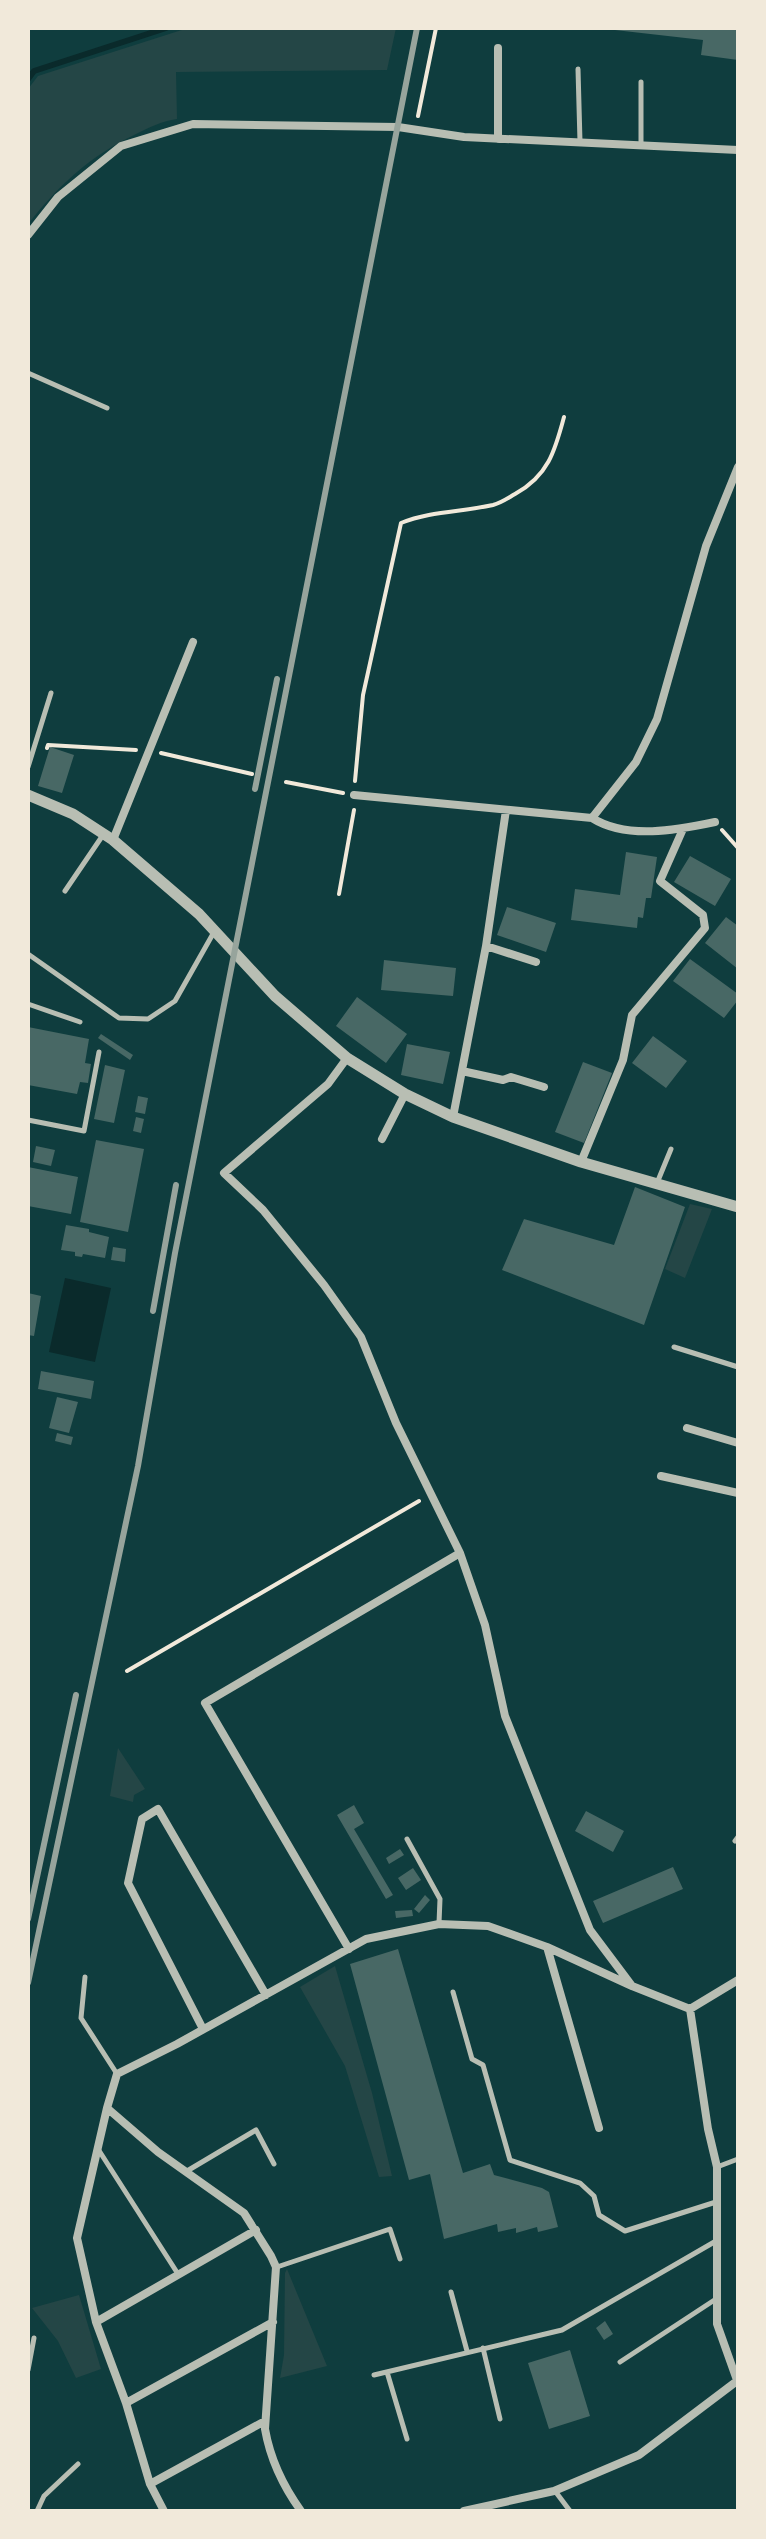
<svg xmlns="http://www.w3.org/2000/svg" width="766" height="2539" viewBox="0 0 766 2539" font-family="'PT Serif',serif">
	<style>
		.green { fill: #244646 }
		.water { fill: #0a2a2b }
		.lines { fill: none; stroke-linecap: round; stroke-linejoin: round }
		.stream { stroke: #0a2a2b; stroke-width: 6 }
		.building { fill: #486865 }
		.path { stroke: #f1e9da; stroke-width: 4 }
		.service { stroke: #b8beb3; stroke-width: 5 }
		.minor { stroke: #b8beb3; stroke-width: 8 }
		.tertiary { stroke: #b8beb3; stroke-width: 11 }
		.rail { stroke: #97a49c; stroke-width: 6 }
	</style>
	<rect width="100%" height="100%" fill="#0f3d3e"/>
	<!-- green -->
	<path class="green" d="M 188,28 L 396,28 L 387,70 L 176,72 L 177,119 C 162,121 150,127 136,134 C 90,156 60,184 28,224 L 28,89 L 38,76 Z
		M 690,1204 L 712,1209 L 685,1278 L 665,1269 Z
		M 118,1748 L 145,1789 L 134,1795 L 133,1802 L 110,1796 Z
		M 335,1966 L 372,2093 L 392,2176 L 379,2177 L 345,2066 L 300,1987 Z
		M 287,2269 L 327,2366 L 280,2378 L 284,2355 L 285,2273 Z
		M 79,2295 L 101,2369 L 76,2378 L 58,2341 L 32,2308 Z"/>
	<!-- water -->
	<path class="water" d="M 65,1278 L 111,1288 L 95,1362 L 49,1352 Z"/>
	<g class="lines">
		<!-- stream -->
		<path class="stream" d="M 28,79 L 34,71 L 166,28"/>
	</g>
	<!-- building -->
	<path class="building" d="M 615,28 L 738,28 L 738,60 L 701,55 L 703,40 L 615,30 Z
		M 50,747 L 74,755 L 62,793 L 38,786 Z
		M 626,852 L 657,857 L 651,898 L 646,898 L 643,918 L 638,917 L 637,928 L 571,920 L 575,889 L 620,895 Z
		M 690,856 L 731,879 L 715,906 L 674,882 Z
		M 507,907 L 556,923 L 546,952 L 497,935 Z
		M 726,917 L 738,926 L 738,969 L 705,943 Z
		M 690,959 L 738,994 L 738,1000 L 724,1018 L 673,981 Z
		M 384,960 L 456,968 L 453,996 L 381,990 Z
		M 357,997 L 407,1034 L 386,1063 L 336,1026 Z
		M 28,1027 L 89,1039 L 85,1063 L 91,1064 L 88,1083 L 80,1082 L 77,1094 L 28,1085 Z
		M 101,1034 L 133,1055 L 130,1060 L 98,1038 Z
		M 653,1036 L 687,1061 L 666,1088 L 632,1063 Z
		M 407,1044 L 450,1052 L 443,1084 L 401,1075 Z
		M 583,1062 L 612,1073 L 584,1143 L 555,1132 Z
		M 105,1065 L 125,1070 L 114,1123 L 94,1119 Z
		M 138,1096 L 148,1098 L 145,1114 L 135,1112 Z
		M 136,1117 L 144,1119 L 141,1133 L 133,1131 Z
		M 96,1140 L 144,1149 L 128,1232 L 80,1222 Z
		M 36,1146 L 55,1150 L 51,1166 L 33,1162 Z
		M 28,1167 L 78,1177 L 71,1214 L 28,1206 Z
		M 635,1187 L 685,1207 L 644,1325 L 502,1270 L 524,1219 L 614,1245 Z
		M 66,1225 L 89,1229 L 89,1232 L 109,1237 L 105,1258 L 83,1254 L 82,1257 L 75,1256 L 75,1252 L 61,1250 Z
		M 113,1247 L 126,1249 L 125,1262 L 111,1260 Z
		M 28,1293 L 41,1296 L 34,1336 L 28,1335 Z
		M 41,1371 L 94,1381 L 91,1399 L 38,1389 Z
		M 57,1397 L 78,1402 L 69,1433 L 49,1428 Z
		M 57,1433 L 73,1437 L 71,1445 L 55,1441 Z
		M 354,1805 L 364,1823 L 354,1829 L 393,1895 L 386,1899 L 337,1815 Z
		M 586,1811 L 624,1831 L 613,1852 L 575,1831 Z
		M 400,1849 L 404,1855 L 389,1864 L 386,1858 Z
		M 673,1867 L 683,1889 L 603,1923 L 593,1901 Z
		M 413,1868 L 421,1880 L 406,1890 L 398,1878 Z
		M 425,1895 L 430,1900 L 419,1913 L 414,1909 Z
		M 412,1910 L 413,1916 L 396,1918 L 395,1911 Z
		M 398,1949 L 463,2173 L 490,2164 L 494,2175 L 542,2188 L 549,2192 L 558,2227 L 538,2232 L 537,2227 L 516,2233 L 516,2228 L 498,2232 L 497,2224 L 444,2239 L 430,2174 L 409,2180 L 350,1964 Z
		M 605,2321 L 613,2334 L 604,2340 L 596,2328 Z
		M 570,2350 L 590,2416 L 549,2429 L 528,2363 Z"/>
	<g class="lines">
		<!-- path -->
		<path class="path" d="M 418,116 L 436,28
			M 47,748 L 48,745 L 136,750
			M 161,753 L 252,774
			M 355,781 L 363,695 L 401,523 C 430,511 462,512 493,505 C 501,503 508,498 515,494 C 548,476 555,451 564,417
			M 286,782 L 343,793
			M 722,830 L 738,848
			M 339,894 L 354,810
			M 127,1671 L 419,1501"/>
		<!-- service -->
		<path class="service" d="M 578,69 L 580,142
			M 641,144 L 641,82
			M 28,373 L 107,408
			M 28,767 L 51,693
			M 65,891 L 103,835
			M 28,954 L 119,1018 L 148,1019 L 175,1001 L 214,932
			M 28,1004 L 80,1022
			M 28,1120 L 84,1131 L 99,1052
			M 657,1183 L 671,1149
			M 674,1347 L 738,1367
			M 407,1839 L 440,1899 L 439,1923
			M 735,1841 L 738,1837
			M 85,1977 L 81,2018 L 117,2074
			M 453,1992 L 472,2059 L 483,2065 L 510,2160 L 580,2183 L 594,2196 L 599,2215 L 625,2231 L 716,2202
			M 98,2149 L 178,2274
			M 717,2167 L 738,2159
			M 187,2171 L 256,2130 L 274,2164
			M 277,2267 L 390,2229 L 400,2259
			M 451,2292 L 467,2351
			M 483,2348 L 500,2419
			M 620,2362 L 716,2299
			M 28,2370 L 34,2338
			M 387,2372 L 407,2439
			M 374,2375 L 562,2330 L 716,2241
			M 555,2491 L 570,2511
			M 37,2511 L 44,2496 L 78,2464"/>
		<!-- minor -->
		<path class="minor" d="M 498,48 L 498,139
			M 28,235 L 58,197 L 121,146 L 193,124 L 398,127 L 464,137 L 738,150
			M 354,795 L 592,818 C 627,840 677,830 715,822
			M 592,818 L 636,762 L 657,719 L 706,546 L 738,467
			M 113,840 L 193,642
			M 486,946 L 536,962
			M 347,1058 L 328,1084 L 224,1173 L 263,1210 L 324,1285 L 361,1337 L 396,1423 L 460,1553 L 485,1625 L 505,1716 L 590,1930 L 632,1986
			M 462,1071 L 503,1080 L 511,1077 L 544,1087
			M 453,1117 L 486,946 L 506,810
			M 382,1139 L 405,1094
			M 581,1162 L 623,1060 L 632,1015 L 705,928 L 703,915 L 660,881 L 683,829
			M 687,1428 L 738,1443
			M 661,1476 L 738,1493
			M 547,1947 L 599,2128
			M 349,1949 L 205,1703 L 460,1553
			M 738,1980 L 690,2009 L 708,2129 L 717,2167 L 717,2324 L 738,2383
			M 203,2029 L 128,1883 L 142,1819 L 158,1809 L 266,1995
			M 107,2108 L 117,2074 L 177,2044 L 366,1939 L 439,1924 L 488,1926 L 547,1947 L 632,1986 L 690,2009
			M 96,2322 L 256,2230
			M 126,2403 L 273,2322
			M 150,2484 L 265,2421
			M 164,2511 L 150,2484 L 126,2403 L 96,2322 L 77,2238 L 107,2108 L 158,2152 L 244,2213 L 271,2256 L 276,2267 L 265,2429 C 270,2458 283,2486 301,2511
			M 464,2511 L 554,2491 L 639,2455 L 737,2381"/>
		<!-- tertiary -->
		<path class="tertiary" d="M 28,795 L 73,814 L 113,840 L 199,914 L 275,996 L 347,1058 L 405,1094 L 453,1117 L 581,1162 L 738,1207"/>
		<!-- rail -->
		<path class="rail" d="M 255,789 L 277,679
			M 153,1311 L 176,1185
			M 28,1919 L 76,1695
			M 28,1983 L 138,1466 L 175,1253 L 417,28"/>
	</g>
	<!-- border -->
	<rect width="766" height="2539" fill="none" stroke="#f1e9da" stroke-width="60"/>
</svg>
